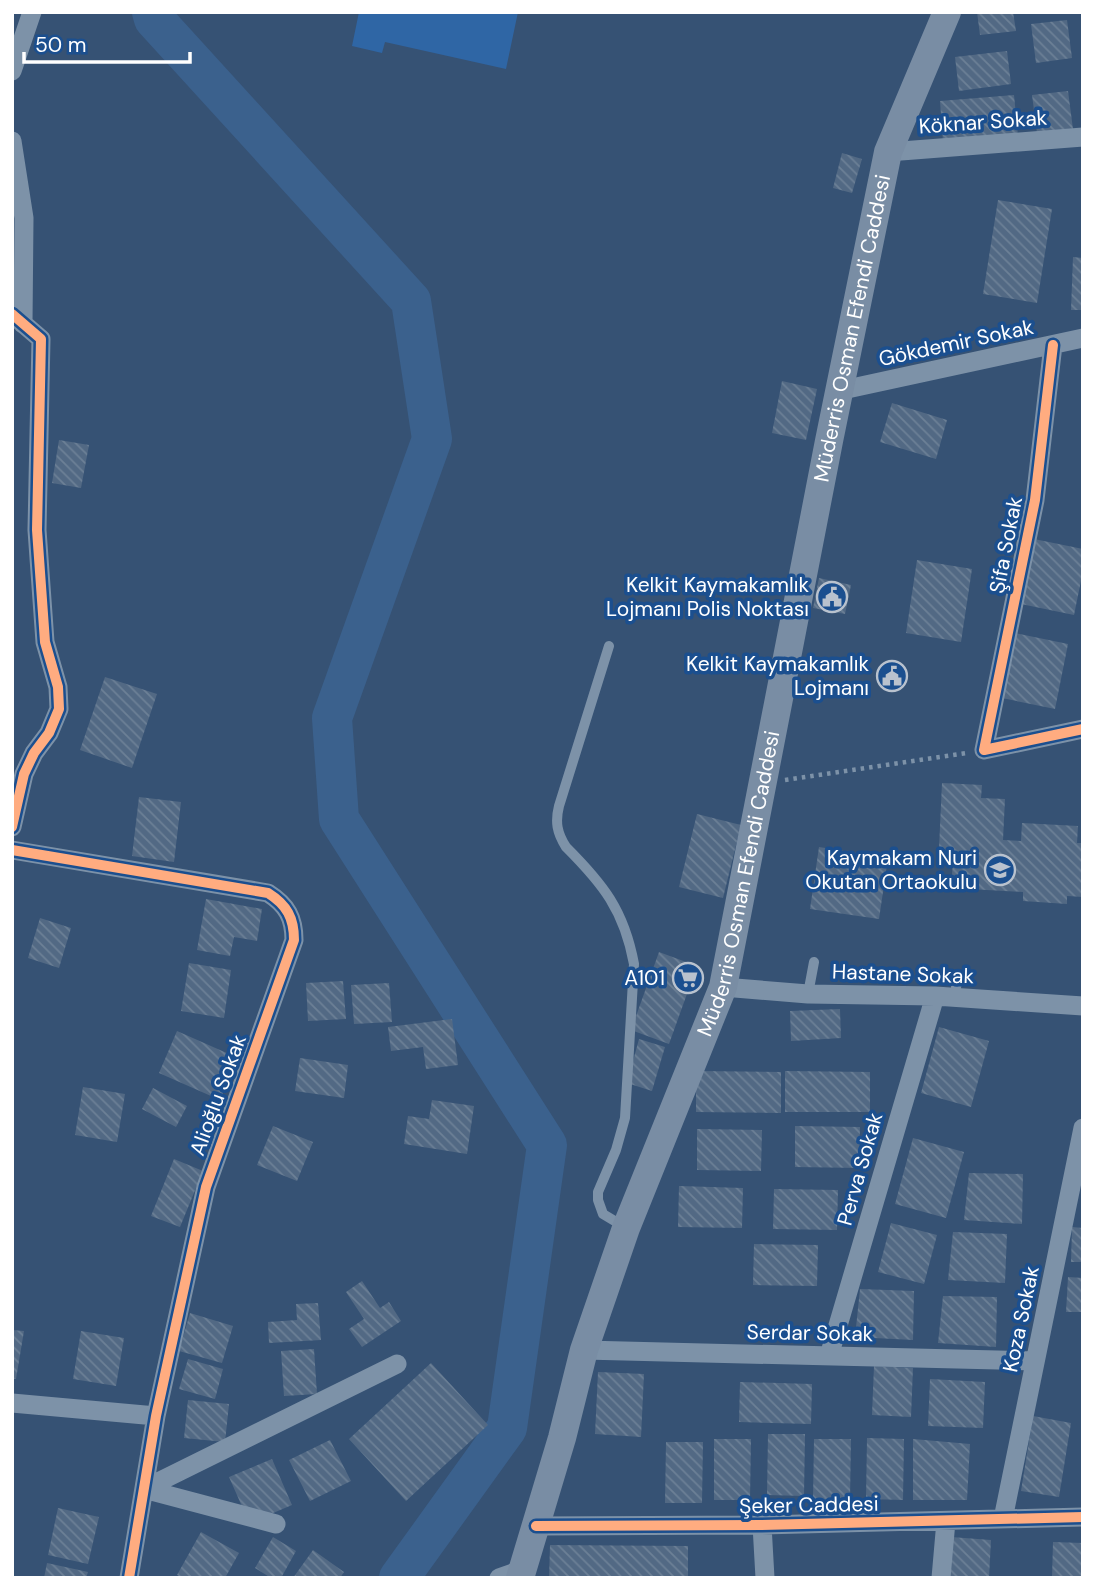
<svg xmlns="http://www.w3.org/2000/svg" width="1095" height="1590" viewBox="0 0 1095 1590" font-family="'DM Sans',sans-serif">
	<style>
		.pitch { fill: #2f66a5 }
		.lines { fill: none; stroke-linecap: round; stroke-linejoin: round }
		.river { stroke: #3b618d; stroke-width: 40 }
		.building { fill: url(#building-back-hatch) }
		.path { stroke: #7d92a8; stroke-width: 4.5; stroke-dasharray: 3.5 5; stroke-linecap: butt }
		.service { stroke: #7d92a8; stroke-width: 10 }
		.minor { stroke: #7d92a8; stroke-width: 19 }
		.secondary { stroke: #798da4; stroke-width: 28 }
		.cycleway-casing { stroke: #1b4f8f; stroke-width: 15 }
		.cycleway { stroke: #ffac80; stroke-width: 10 }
		.labels { text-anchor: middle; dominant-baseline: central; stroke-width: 7; stroke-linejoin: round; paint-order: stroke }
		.street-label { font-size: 21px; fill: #fff; stroke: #1b4f8f }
		.poi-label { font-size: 21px; fill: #fff; stroke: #1b4f8f; text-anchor: end }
	</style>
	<defs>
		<pattern id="building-back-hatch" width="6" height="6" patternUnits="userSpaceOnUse" patternTransform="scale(1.75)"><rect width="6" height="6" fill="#526984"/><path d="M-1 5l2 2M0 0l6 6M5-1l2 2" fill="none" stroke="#6c8096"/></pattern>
	</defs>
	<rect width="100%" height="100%" fill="#365274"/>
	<!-- pitch -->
	<path class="pitch" d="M 359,12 L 518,12 L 506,69 L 385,42 L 382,53 L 352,46 Z"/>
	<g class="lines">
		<!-- river -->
		<path class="river" d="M 152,12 L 154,19 L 411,301 L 432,439 L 332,718 L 339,819 L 547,1145 L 507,1428 L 399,1578"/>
	</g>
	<!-- building -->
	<path class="building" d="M 977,12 L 1013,12 L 1016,31 L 980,35 Z
		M 1067,20 L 1072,58 L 1036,63 L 1031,24 Z
		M 1007,51 L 1011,84 L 959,91 L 955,57 Z
		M 1068,91 L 1073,129 L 1037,133 L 1032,95 Z
		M 1014,95 L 1018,136 L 943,142 L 940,101 Z
		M 842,153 L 862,159 L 852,193 L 833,188 Z
		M 998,200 L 1052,209 L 1037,303 L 983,294 Z
		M 1073,257 L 1083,258 L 1083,310 L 1071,310 Z
		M 782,381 L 817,389 L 806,440 L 772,433 Z
		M 892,403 L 947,420 L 936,459 L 880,442 Z
		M 59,440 L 89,445 L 81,488 L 52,483 Z
		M 1034,539 L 1083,549 L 1083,571 L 1074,615 L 1021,604 Z
		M 917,560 L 972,569 L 961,642 L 906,633 Z
		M 819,578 L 851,585 L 845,614 L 813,608 Z
		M 1015,633 L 1068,644 L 1055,709 L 1002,698 Z
		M 105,677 L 157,694 L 132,768 L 80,750 Z
		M 942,783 L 982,785 L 981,798 L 1005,799 L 1003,840 L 1021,841 L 1022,823 L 1078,826 L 1077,843 L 1083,843 L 1083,897 L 1067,896 L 1067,904 L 1023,901 L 1023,892 L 951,888 L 953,861 L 945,861 L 946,850 L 939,848 Z
		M 139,797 L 181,802 L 174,862 L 132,856 Z
		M 697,814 L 741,825 L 723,898 L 679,887 Z
		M 819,847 L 888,858 L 879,919 L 810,909 Z
		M 206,899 L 262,909 L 257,941 L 234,937 L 230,956 L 197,950 Z
		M 40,918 L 71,928 L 59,968 L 28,958 Z
		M 659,952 L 697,966 L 669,1044 L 631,1030 Z
		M 189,963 L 231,970 L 224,1018 L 181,1011 Z
		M 343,981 L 346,1019 L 308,1021 L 306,983 Z
		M 389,983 L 392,1022 L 354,1024 L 351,985 Z
		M 840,1009 L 841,1038 L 791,1041 L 790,1011 Z
		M 452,1019 L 458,1065 L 426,1069 L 423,1047 L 391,1051 L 388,1027 Z
		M 939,1027 L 989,1041 L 971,1107 L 921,1093 Z
		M 177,1031 L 238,1058 L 220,1100 L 159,1073 Z
		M 639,1039 L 665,1047 L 652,1091 L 627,1083 Z
		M 300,1058 L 348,1065 L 344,1098 L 295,1091 Z
		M 696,1071 L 781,1072 L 781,1113 L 696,1112 Z
		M 785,1071 L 870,1072 L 870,1112 L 785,1112 Z
		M 83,1087 L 125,1094 L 117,1142 L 75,1135 Z
		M 153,1088 L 187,1106 L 176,1127 L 142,1109 Z
		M 432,1100 L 474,1106 L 467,1154 L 404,1144 L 408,1116 L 429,1119 Z
		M 273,1126 L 313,1142 L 297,1181 L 257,1165 Z
		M 795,1126 L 860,1127 L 859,1168 L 795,1167 Z
		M 697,1129 L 762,1130 L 761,1171 L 697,1170 Z
		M 913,1138 L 964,1152 L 946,1218 L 895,1204 Z
		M 174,1159 L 203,1171 L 180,1227 L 151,1216 Z
		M 969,1173 L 1023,1174 L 1022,1224 L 964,1220 Z
		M 679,1186 L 743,1188 L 742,1228 L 678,1227 Z
		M 774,1189 L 838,1190 L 837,1230 L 773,1229 Z
		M 891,1223 L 937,1235 L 924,1284 L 878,1272 Z
		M 1072,1227 L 1083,1228 L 1083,1262 L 1071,1262 Z
		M 953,1232 L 1007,1234 L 1005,1283 L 948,1280 Z
		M 754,1244 L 818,1245 L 817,1286 L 753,1285 Z
		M 1068,1277 L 1083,1278 L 1083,1312 L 1066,1312 Z
		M 362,1281 L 380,1308 L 389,1302 L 401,1321 L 362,1347 L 349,1329 L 364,1319 L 346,1292 Z
		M 860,1289 L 914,1291 L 913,1340 L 855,1337 Z
		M 943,1296 L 997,1297 L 996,1347 L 938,1343 Z
		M 318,1303 L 321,1340 L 269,1343 L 268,1322 L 297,1320 L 296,1304 Z
		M 190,1313 L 233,1326 L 222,1363 L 179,1351 Z
		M 12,1330 L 24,1331 L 16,1379 L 12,1379 Z
		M 81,1331 L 124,1338 L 116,1386 L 73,1379 Z
		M 314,1349 L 317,1394 L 284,1396 L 281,1351 Z
		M 188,1359 L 223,1369 L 215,1399 L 179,1389 Z
		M 431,1363 L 488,1425 L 406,1501 L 349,1439 Z
		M 874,1366 L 913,1368 L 911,1417 L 872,1415 Z
		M 598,1372 L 644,1374 L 641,1437 L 595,1434 Z
		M 930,1379 L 985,1382 L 983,1428 L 928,1426 Z
		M 740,1382 L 812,1384 L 811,1424 L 739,1422 Z
		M 188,1400 L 229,1404 L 225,1442 L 184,1438 Z
		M 1033,1416 L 1071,1423 L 1059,1497 L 1021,1491 Z
		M 768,1434 L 805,1434 L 804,1496 L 767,1495 Z
		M 867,1438 L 904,1439 L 903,1500 L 866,1499 Z
		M 714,1439 L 751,1439 L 750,1500 L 714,1500 Z
		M 814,1439 L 851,1439 L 850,1500 L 813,1500 Z
		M 913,1439 L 970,1444 L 967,1500 L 913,1500 Z
		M 330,1440 L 351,1481 L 310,1501 L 289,1460 Z
		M 666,1442 L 703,1442 L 702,1503 L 665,1503 Z
		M 272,1459 L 292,1505 L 266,1516 L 244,1511 L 229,1477 Z
		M 58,1508 L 99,1517 L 88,1564 L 48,1555 Z
		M 201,1532 L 239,1553 L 225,1578 L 183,1578 L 177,1575 Z
		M 273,1537 L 296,1551 L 281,1578 L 271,1578 L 255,1568 Z
		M 951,1537 L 991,1540 L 989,1578 L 949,1578 Z
		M 1053,1542 L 1083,1543 L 1083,1578 L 1052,1578 Z
		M 550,1545 L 688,1546 L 688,1578 L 549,1578 Z
		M 313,1550 L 344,1572 L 340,1578 L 293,1578 Z
		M 47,1563 L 88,1572 L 86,1578 L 44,1578 Z"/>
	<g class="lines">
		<!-- path -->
		<path class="path" d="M 785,780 L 967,753"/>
		<!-- service -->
		<path class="service" d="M 609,646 L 559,806 C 555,822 557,833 566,847 C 603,884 624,910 634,964 L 625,1118 L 616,1150 L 598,1192 L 598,1200 L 603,1214 L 623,1226
			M 808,994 L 814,962
			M 954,997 L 958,978"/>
		<!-- minor -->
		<path class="minor" d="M 12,71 L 32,12
			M 12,141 L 24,218 L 23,324
			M 888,152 L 1083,137
			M 12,314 L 41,339 L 37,530 L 45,642 L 58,687 L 59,709 L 49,733 L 34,753 L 24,774 L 12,827
			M 1053,345 L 1035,500 L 984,750 L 1083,729
			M 838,391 L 1083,338
			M 12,850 L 268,893 C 287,905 294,918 294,940 L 206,1187 L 156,1416 L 129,1578
			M 723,987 L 808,994 L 935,996 L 1083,1006
			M 584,1350 L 1035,1361
			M 829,1356 L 935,996
			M 12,1403 L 156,1416
			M 144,1489 L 397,1364
			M 144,1489 L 276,1524
			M 1003,1519 L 1083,1128
			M 762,1525 L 765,1578
			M 536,1526 L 762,1525 L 1083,1517
			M 499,1578 L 521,1570
			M 941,1578 L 946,1521"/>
		<!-- secondary -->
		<path class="secondary" id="s1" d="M 520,1578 L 562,1438 L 584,1350 L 626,1228 L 723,987 L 829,441 L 888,152 L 947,12"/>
		<!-- cycleway casing -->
		<g class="cycleway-casing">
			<path id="cycleway" d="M 12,314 L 41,339 L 37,530 L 45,642 L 58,687 L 59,709 L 49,733 L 34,753 L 24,774 L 12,827
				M 1053,345 L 1035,500 L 984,750 L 1083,729
				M 12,850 L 268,893 C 287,905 294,918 294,940 L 206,1187 L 156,1416 L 129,1578
				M 536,1526 L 762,1525 L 1083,1517"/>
		</g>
		<!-- cycleway -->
		<use href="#cycleway" class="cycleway"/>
	</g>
	<!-- icons -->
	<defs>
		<g id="civic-ring" transform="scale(1.575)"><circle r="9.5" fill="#1b4f8f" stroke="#b9c2ce" stroke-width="1.5"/><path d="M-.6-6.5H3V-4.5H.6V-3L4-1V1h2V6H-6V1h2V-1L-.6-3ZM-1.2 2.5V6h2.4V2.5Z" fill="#b9c2ce"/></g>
		<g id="school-ring" transform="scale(1.575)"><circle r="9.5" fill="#1b4f8f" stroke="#b9c2ce" stroke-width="1.5"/><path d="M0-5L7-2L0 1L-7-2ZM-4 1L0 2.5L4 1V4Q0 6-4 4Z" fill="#b9c2ce"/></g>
		<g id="supermarket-ring" transform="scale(1.575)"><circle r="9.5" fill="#1b4f8f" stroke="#b9c2ce" stroke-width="1.5"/><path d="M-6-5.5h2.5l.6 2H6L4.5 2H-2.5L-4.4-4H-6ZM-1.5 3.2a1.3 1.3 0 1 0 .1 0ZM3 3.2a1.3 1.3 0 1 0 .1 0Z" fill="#b9c2ce"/></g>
	</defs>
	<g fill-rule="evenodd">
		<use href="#civic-ring" x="832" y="597"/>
		<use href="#civic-ring" x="892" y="676"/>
		<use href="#school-ring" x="1000" y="870"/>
		<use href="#supermarket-ring" x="688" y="978"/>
	</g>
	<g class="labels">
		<!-- street labels -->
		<g class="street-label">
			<text transform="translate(983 122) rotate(-4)">Köknar Sokak</text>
			<text stroke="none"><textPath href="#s1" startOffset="1297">Müderris Osman Efendi Caddesi</textPath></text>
			<text transform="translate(956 343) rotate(-12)">Gökdemir Sokak</text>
			<text transform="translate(1006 545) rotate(-79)">Şifa Sokak</text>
			<text stroke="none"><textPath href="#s1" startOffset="730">Müderris Osman Efendi Caddesi</textPath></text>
			<text transform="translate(903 974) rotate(2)">Hastane Sokak</text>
			<text transform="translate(218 1095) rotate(-70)">Alioğlu Sokak</text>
			<text transform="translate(860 1169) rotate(-74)">Perva Sokak</text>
			<text transform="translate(1021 1319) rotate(-78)">Koza Sokak</text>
			<text transform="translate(810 1333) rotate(1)">Serdar Sokak</text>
			<text transform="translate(809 1505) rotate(-1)">Şeker Caddesi</text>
		</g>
		<!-- poi labels -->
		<g class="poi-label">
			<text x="809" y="585">Kelkit Kaymakamlık<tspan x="809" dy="24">Lojmanı Polis Noktası</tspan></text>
			<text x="869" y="664">Kelkit Kaymakamlık<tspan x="869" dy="24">Lojmanı</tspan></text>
			<text x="977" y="858">Kaymakam Nuri<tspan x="977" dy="24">Okutan Ortaokulu</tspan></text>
			<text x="665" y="978">A101</text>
		</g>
	</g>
	<!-- border -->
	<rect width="1095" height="1590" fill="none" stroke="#ffffff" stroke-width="28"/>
	<!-- scale -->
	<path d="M24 52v10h166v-10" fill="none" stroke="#ffffff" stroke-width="3.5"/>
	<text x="35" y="52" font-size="21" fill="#ffffff" stroke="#1b4f8f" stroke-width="5" paint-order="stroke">50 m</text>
</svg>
